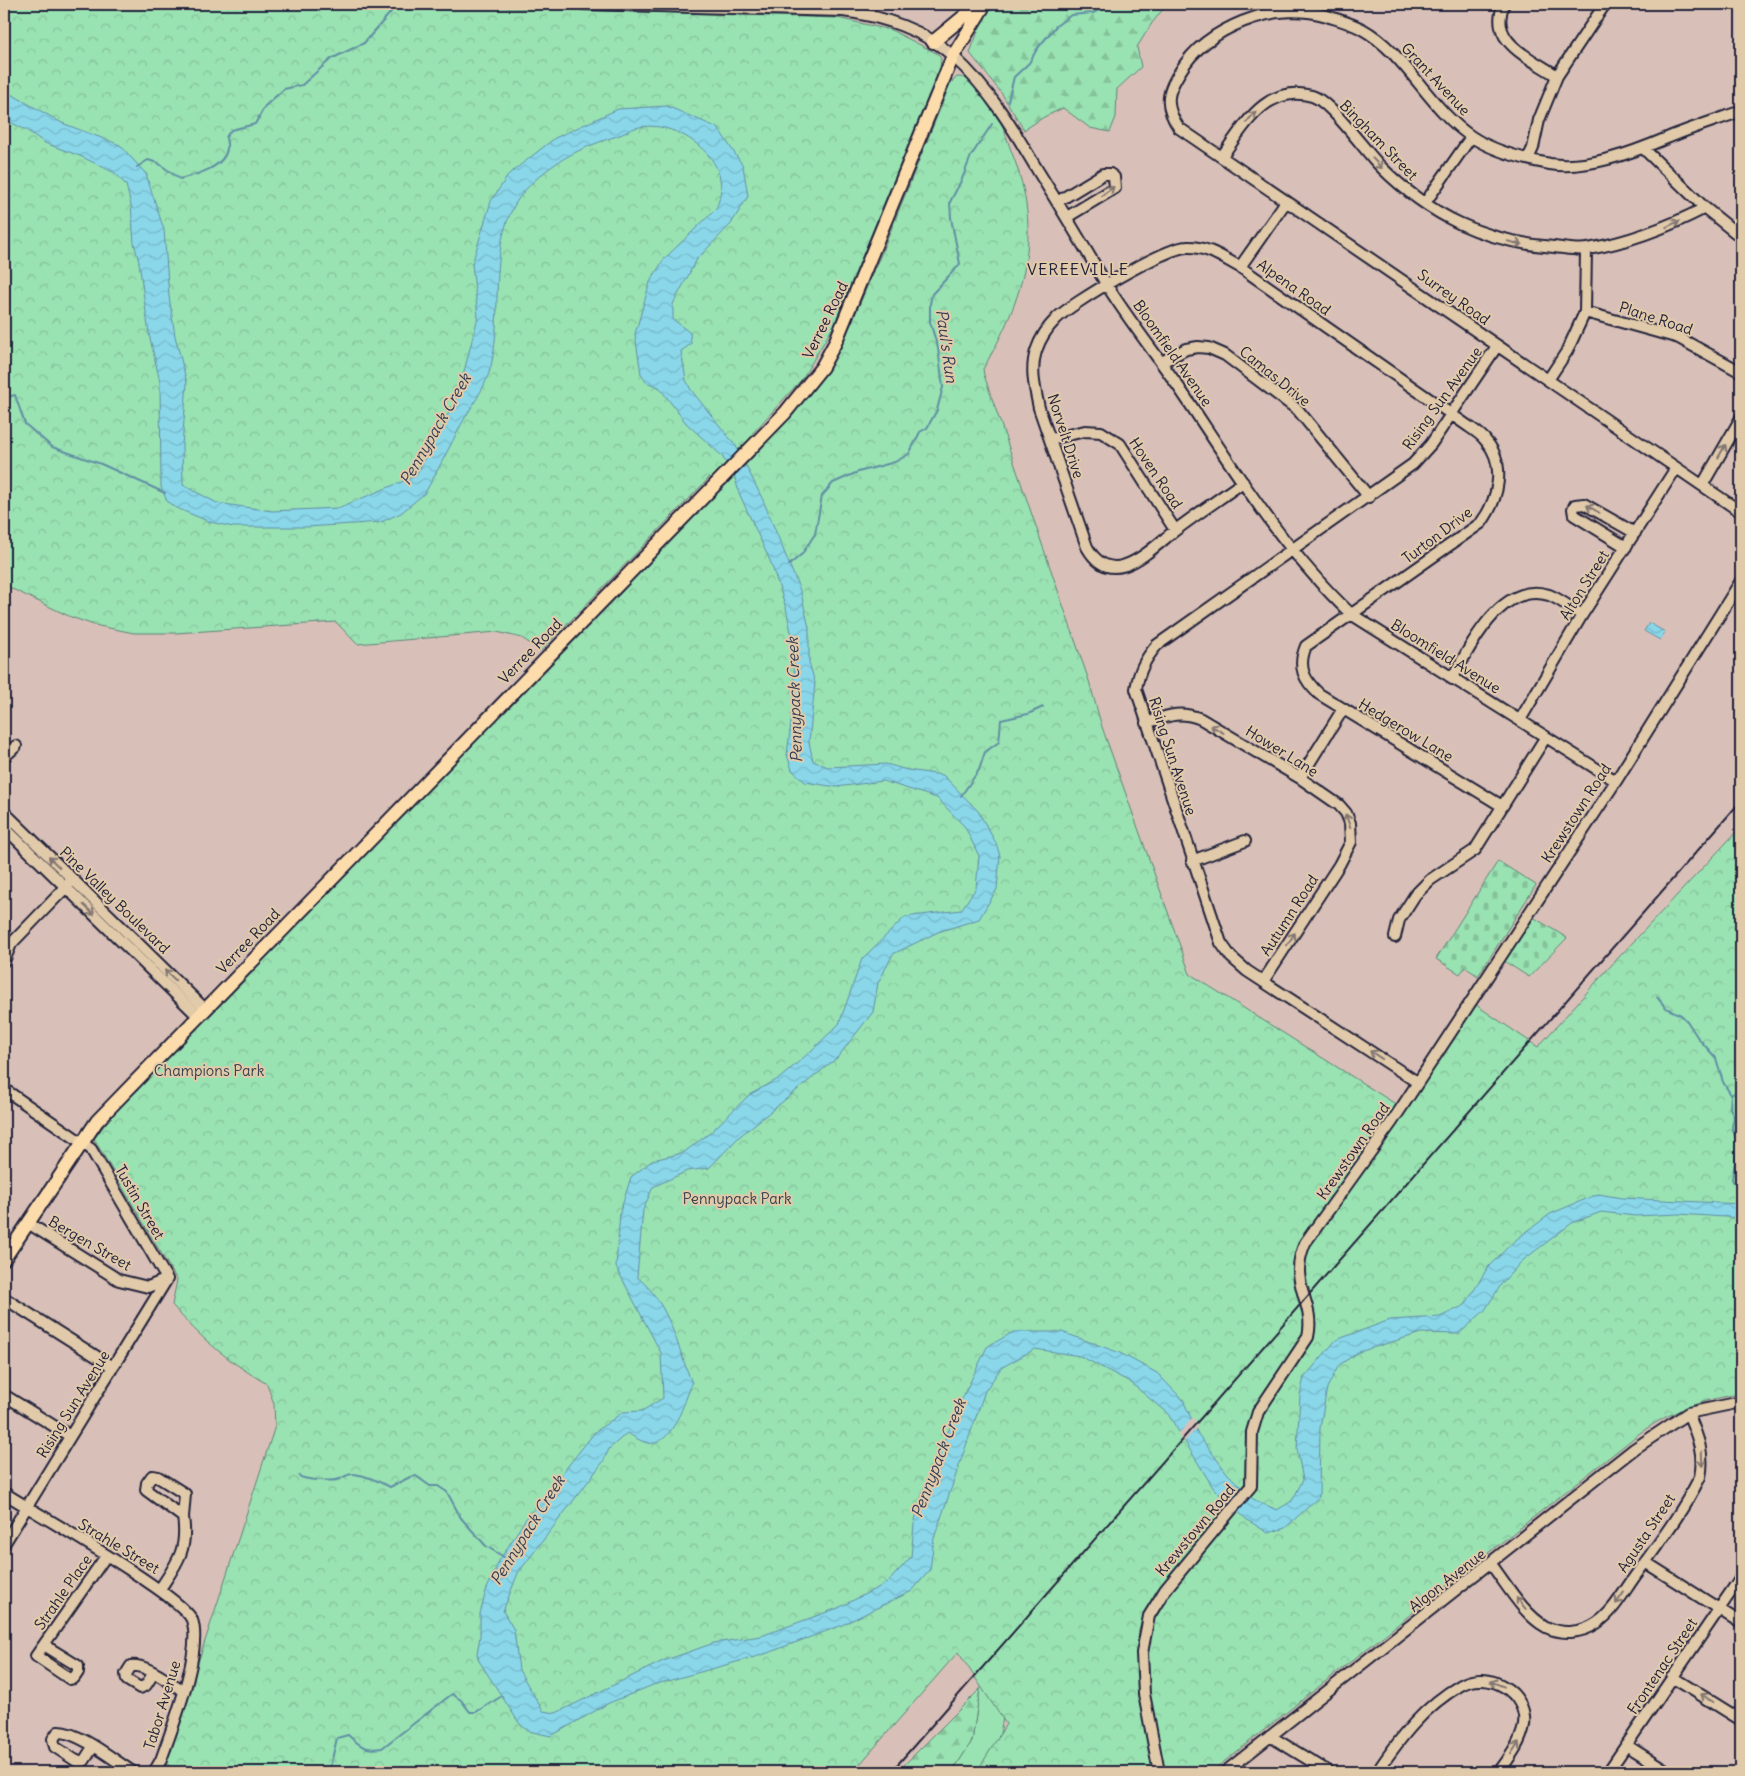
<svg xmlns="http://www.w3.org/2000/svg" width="1745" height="1776" viewBox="0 0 1745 1776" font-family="Delius,sans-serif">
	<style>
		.green { fill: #99e2b2; stroke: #5e8276 }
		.forest { fill: url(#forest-firs); stroke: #5e8276 }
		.cemetery { fill: url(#cemetery-stones); stroke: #5e8276 }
		.park { fill: url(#park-crowns); stroke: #5e8276 }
		.water { fill: url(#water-waves); stroke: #608fa4 }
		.pier { fill: #d8c0b8 }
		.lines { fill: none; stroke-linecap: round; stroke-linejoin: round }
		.stream { stroke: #608fa4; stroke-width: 2 }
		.minor-casing { stroke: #22223b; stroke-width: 14 }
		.major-casing { stroke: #22223b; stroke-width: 16 }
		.minor { stroke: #e1caaa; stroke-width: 10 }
		.major { stroke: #fddcac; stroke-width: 12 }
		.rail { stroke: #22223b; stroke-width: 2 }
		.oneway { stroke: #827672 }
		.labels { text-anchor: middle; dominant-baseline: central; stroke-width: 4; stroke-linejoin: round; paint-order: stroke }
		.street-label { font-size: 15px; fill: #22223b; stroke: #e1caaa }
		.park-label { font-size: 15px; fill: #343f4d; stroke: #e1caaa }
		.neighbourhood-label { font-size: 16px; letter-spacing: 1px; fill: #22223b; stroke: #e1caaa }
		.water-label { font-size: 16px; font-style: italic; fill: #323d55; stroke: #e1caaa }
	</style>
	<defs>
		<pattern id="forest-firs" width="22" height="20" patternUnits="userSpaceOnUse" patternTransform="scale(1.25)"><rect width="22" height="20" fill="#99e2b2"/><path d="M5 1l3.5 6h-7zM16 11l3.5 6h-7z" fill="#84c29a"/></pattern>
		<pattern id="cemetery-stones" width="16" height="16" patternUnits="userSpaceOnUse" patternTransform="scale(1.25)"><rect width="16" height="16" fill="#99e2b2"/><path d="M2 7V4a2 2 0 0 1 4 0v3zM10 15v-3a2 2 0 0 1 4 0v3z" fill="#84c29a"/></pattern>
		<pattern id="park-crowns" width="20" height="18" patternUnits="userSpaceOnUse" patternTransform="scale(1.25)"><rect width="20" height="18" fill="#99e2b2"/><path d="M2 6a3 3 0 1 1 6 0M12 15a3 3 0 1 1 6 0" fill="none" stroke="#84c29a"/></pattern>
		<pattern id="water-waves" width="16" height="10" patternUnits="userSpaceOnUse" patternTransform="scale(1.25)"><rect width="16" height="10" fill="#8ad7ea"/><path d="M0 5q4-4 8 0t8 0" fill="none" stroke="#77b8ca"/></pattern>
	</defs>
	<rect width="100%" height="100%" fill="#d8c0b8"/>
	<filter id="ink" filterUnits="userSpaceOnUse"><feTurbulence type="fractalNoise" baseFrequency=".02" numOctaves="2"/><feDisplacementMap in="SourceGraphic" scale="10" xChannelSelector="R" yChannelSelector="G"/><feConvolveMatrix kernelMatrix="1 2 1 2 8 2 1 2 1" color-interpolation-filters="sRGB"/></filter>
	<g filter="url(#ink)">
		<!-- green -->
		<path class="green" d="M 1017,1644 L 998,1744 L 981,1772 L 952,1772 L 972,1741 L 980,1689 Z"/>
		<!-- forest -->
		<path class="forest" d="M 994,4 L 1167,4 L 1152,23 L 1137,47 L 1141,67 L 1117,89 L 1116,117 L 1110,132 L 1090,128 L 1063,108 L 1044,117 L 1024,130 L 1002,94 L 970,53 L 981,23 Z
			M 980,1689 L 972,1741 L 952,1772 L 897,1772 Z"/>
		<!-- cemetery -->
		<path class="cemetery" d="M 1498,861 L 1536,885 L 1478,976 L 1465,967 L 1460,974 L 1436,959 Z
			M 1533,917 L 1567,938 L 1529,977 L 1504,961 Z"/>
		<!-- park -->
		<path class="park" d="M 9,4 L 396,4 L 837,18 L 891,30 L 938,54 L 941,59 L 940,68 L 833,327 L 802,379 L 752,434 L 758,449 L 809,395 L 842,345 L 882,252 L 950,84 L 957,77 C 972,76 980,92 988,102 C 1003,120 1004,132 1012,153 C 1044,234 1025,296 983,369 L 984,375 L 1089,681 L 1102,727 L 1190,974 L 1397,1105 L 1302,1238 C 1277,1280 1311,1297 1303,1334 C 1301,1344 1292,1355 1286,1363 C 1272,1383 1252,1404 1248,1429 C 1246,1440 1249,1453 1249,1464 L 1257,1465 L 1257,1431 L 1261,1416 L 1312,1338 L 1301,1270 L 1310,1242 L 1388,1136 L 1473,1003 L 1538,1047 L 1606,971 L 1741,827 L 1741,1394 C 1703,1399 1671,1411 1640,1433 L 1211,1772 L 1164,1772 C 1154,1723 1132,1650 1160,1604 C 1170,1586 1188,1574 1197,1556 L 1199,1557 L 1219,1533 L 1211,1526 L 1192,1552 L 1155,1594 L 1145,1612 L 1139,1631 L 1139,1683 L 1155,1772 L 977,1772 L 1006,1724 L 958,1652 L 853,1772 L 167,1772 L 169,1765 L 165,1764 L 275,1426 L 274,1404 L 267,1384 C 229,1362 200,1338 172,1305 L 177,1280 L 94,1139 L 109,1119 L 717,492 L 710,477 L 541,651 L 522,638 L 497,632 L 357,644 L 336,622 L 176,633 L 134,633 L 94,625 L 71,617 L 4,585 L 4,9 Z"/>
		<!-- water -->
		<path class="water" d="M 4,90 L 62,123 L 120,145 L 146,174 L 164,230 L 169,296 L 175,336 L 187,383 L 182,446 L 183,485 L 217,503 L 272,511 L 338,508 L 416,476 L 458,395 L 478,317 L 472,264 L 491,201 L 509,174 L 555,138 L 618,109 L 667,106 L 718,128 L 743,166 L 748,196 L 731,224 L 697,259 L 673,304 L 673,319 L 690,333 L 691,344 L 681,351 L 686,380 L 691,390 L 736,446 L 763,500 L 801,593 L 809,628 L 809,662 L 815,683 L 809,742 L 813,761 L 828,767 L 886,764 L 907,770 L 943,775 L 978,811 L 996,843 L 1000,856 L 997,889 L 979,919 L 938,932 L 893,954 L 878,983 L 873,1012 L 837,1058 L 740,1136 L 709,1168 L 687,1171 L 653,1187 L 643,1210 L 637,1277 C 670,1303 677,1347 692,1383 C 685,1400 672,1448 648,1443 C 641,1442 633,1436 627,1433 L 609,1449 L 603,1462 L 518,1573 L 503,1611 L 514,1630 L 519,1670 L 543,1711 L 556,1713 L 663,1661 L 714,1643 L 761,1636 L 838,1608 L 887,1583 L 911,1557 L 914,1524 L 923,1491 L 961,1401 L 987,1347 L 1013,1332 L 1062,1332 L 1120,1353 L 1157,1373 L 1183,1400 L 1198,1434 L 1227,1473 L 1253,1499 L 1277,1510 L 1292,1501 L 1303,1480 L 1297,1449 L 1300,1395 L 1304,1378 L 1336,1340 L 1390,1320 L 1440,1317 L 1465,1305 L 1488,1267 L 1513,1242 L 1550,1214 L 1598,1194 L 1622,1198 L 1741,1204 L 1741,1218 L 1678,1214 L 1635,1216 L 1601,1212 L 1572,1223 L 1522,1261 L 1502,1283 L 1485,1310 L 1459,1334 L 1421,1333 L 1359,1352 L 1339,1365 L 1327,1388 L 1320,1428 L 1319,1497 L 1285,1528 L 1268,1533 L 1246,1519 L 1214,1489 L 1168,1414 L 1130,1382 L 1080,1356 L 1035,1349 L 1001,1368 L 985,1391 L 934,1538 L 930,1570 L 912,1591 L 840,1626 L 762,1655 L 653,1685 L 609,1703 L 551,1736 L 528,1731 L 519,1723 L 479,1661 L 477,1654 L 480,1636 L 480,1614 L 486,1591 L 499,1561 L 525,1520 L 595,1432 L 623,1412 L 642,1411 L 663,1398 L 661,1353 L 616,1267 L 620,1212 L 631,1177 L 653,1160 L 683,1153 L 711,1132 L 749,1095 L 780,1078 L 811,1051 L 839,1024 L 862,959 L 905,917 L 961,910 L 976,888 L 979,856 L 965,827 L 937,798 L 883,781 L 836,787 L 805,782 L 792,770 L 787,755 L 794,698 L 794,647 L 786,608 L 771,563 L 739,493 L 735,478 L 722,456 L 686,423 L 659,387 L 646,382 L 641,374 L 635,334 L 650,282 L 664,259 L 716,209 C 724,190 722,172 709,156 C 692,135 661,121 635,128 C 629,130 624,134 617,136 C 583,147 556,159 530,185 C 481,233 507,315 489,373 C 483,391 471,407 462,423 C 450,446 438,470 425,493 L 401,513 L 381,522 L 307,527 L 233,527 L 210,522 L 174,507 L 167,501 L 161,487 L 160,382 L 149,334 L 139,262 L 134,243 L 131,205 L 126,185 L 115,173 L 80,156 L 45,143 L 26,130 L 4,119 Z
			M 1649,623 L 1665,632 L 1660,640 L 1644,631 Z"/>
		<!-- pier -->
		<path class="pier" d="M 1193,1417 L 1198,1427 L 1183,1443 L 1178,1435 Z"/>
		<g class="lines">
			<!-- stream -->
			<path class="stream" d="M 1008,101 L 1014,77 L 1029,63 L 1037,49 L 1056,26 L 1071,15 L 1093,13 L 1111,4
				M 137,167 L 148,160 L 158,163 L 180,179 C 195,175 224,168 227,149 C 228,146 226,140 226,137 L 231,130 L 255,124 L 265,106 L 284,89 L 302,85 L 331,59 L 364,43 L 391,12
				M 4,398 L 15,395 L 25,424 L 52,447 L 101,464 L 165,493
				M 789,565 L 802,554 L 815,534 L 822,496 L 833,483 L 858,472 L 895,462 L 909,454 L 920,432 L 927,428 L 937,410 L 943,387 L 938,348 L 930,322 L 930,304 L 932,294 L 960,264 L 951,218 L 950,202 L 962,179 L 971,156 L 992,124
				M 961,796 L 979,770 L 985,752 L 999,742 L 1001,720 L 1028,714 L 1043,707
				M 1657,997 L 1666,1008 L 1681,1015 L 1687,1021 L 1698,1038 L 1716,1058 L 1723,1082 L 1731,1095
				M 1741,1089 L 1731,1095 L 1730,1108 L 1734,1117 L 1732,1127 L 1738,1146 L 1732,1179 L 1741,1197
				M 299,1476 C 304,1480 334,1482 340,1479 C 344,1477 349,1473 354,1474 C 369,1476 377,1481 390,1487 L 410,1477 L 416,1476 L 430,1486 L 438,1486 L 447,1492 L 461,1518 L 486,1546 L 504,1557
				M 329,1772 L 337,1738 L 348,1735 C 360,1746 366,1751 382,1748 L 452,1694 L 461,1700 L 470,1712 L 476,1712 L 502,1696"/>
			<!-- minor casing -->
			<g class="minor-casing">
				<path id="minor" d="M 583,4 L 843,11 C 882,16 925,30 954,57 C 990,90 1014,130 1038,171 C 1061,208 1083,245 1105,282 C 1128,320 1157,355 1182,392 C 1234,469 1283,550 1351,614 L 1616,781
					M 1504,4 C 1487,42 1531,58 1557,76
					M 1741,111 C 1717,120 1691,128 1667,138 C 1634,152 1587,170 1550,164 C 1523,159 1495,152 1472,137 C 1429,109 1406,53 1362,29 C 1351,23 1339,20 1327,16 C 1303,9 1276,10 1253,18 C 1228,26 1200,42 1185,64 C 1169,88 1161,102 1179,128 L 1741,512
					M 1644,149 L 1705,208 L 1741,237
					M 1222,156 C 1244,126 1267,83 1312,96 C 1330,101 1365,151 1380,166 C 1430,216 1484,242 1554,247 C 1565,248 1577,251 1588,249 C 1630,242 1668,227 1705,208
					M 1528,159 L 1533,148 L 1539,120 L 1557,76 L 1605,4
					M 1057,202 L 1103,174 L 1110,174 L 1114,177 L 1115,188 L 1067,217
					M 1425,203 L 1471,137
					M 1240,267 L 1285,203
					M 1585,312 L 1679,338 L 1741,372
					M 1162,362 L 1186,349 L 1198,347 L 1209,348 L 1225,355 L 1298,410 L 1369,497
					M 1548,380 L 1567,351 L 1585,312 L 1586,250
					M 1051,439 L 1085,431 L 1101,432 L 1120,444 L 1175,530
					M 1243,482 C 1221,498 1198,513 1177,529 C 1151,548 1113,593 1087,547 L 1039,408 C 1035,389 1030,370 1036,351 C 1040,339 1048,327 1056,319 C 1071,303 1166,247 1187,247 C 1207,246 1223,258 1240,267 L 1468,426 C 1474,430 1482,435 1486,441 C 1507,465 1498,500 1481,523 L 1306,646 C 1297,667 1304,680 1319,694 L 1502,806
					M 1703,484 L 1741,418
					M 1626,547 L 1574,515 L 1573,509 L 1575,505 L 1584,504 L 1635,533
					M 1452,679 C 1470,647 1501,580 1549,595 C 1560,599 1572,609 1582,615
					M 1520,720 L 1582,615 L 1676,468
					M 1146,723 C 1167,716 1179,710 1201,719 L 1300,778 L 1339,805 L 1346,813 L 1350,823 L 1351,842 L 1339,865 L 1264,980
					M 4,757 L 16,746
					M 1300,778 L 1343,709
					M 4,812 L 205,1009
					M 4,827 L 198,1016
					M 1192,861 L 1245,841
					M 1395,937 L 1399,920 L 1415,895 L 1430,880 L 1475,850 L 1545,738
					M 4,961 L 11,944 L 69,884
					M 1417,1082 L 1247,971 L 1231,957 L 1221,943 L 1136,689 C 1139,671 1145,659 1157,645 L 1413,464 L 1431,444 L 1497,346
					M 4,1089 L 91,1149 L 167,1279
					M 28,1223 L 119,1280 L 148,1287 L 167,1279
					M 4,1298 L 113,1367
					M 4,1395 L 70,1436
					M 4,1493 C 34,1512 183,1596 192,1620 C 203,1651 172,1728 161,1760 L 154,1772
					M 4,1544 L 167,1279
					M 1645,1562 L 1741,1623
					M 1491,1564 C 1507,1585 1523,1614 1546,1627 C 1562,1635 1582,1633 1597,1623 C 1612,1613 1622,1595 1633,1579 C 1656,1547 1682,1513 1700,1477 C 1705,1453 1697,1435 1688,1413
					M 160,1589 C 177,1563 188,1550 183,1517 L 146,1490 L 147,1483 L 152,1476 L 158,1477 L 185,1494 L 183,1517
					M 44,1645 L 78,1666 L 78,1672 L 74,1678 L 70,1679 L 36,1656 L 106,1556
					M 153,1674 L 146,1685 L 140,1688 L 127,1680 L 126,1674 L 131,1666 C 147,1664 169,1683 183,1690
					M 1672,1677 L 1741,1720
					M 1270,1736 L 1329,1772
					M 1626,1745 L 1669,1772
					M 93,1747 L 84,1761 L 78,1762 L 55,1747 L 53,1739 L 58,1732 C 78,1731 115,1761 133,1772
					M 1159,1772 L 1144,1694 L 1142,1653 L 1149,1616 L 1165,1590 L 1251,1486 L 1252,1432 L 1258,1412 L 1308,1337 C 1316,1301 1287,1285 1305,1243 L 1392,1122 L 1616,781 L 1741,581
					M 1225,1772 L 1634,1449 L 1688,1413 L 1741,1402
					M 1377,1772 C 1400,1738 1424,1706 1461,1685 C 1489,1669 1528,1693 1524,1725 C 1521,1743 1509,1758 1499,1772
					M 1608,1772 L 1741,1577"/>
			</g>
			<!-- major casing -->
			<g class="major-casing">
				<path id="major" d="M 933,42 L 979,4
					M 4,1259 L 97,1121 L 785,413 L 822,367 L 835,343 L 953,56 L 985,4"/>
			</g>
			<!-- minor -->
			<use href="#minor" class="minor"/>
			<!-- major -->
			<use href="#major" class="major"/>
			<!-- rail -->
			<path class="rail" d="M 891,1772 L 1741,801"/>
		</g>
		<!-- one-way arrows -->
		<defs><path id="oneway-shaft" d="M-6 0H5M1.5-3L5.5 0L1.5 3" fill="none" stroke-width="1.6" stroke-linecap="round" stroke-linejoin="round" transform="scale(1.25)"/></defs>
		<g class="oneway">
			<use href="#oneway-shaft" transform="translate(1251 117) rotate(-50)"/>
			<use href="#oneway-shaft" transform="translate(1377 163) rotate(47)"/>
			<use href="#oneway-shaft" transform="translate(1108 191) rotate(-36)"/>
			<use href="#oneway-shaft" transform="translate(1673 224) rotate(-24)"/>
			<use href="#oneway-shaft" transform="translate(1515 243) rotate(14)"/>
			<use href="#oneway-shaft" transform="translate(1722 451) rotate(-60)"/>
			<use href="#oneway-shaft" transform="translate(1593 509) rotate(-150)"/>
			<use href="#oneway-shaft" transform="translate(1217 729) rotate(-149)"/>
			<use href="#oneway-shaft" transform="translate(1348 821) rotate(-108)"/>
			<use href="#oneway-shaft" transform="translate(54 862) rotate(-136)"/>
			<use href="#oneway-shaft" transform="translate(89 910) rotate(44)"/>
			<use href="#oneway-shaft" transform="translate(1291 939) rotate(-57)"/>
			<use href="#oneway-shaft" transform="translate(170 975) rotate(-136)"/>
			<use href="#oneway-shaft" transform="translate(1376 1055) rotate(-146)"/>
			<use href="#oneway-shaft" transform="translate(1702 1459) rotate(88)"/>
			<use href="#oneway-shaft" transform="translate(1620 1598) rotate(125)"/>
			<use href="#oneway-shaft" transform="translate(1521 1603) rotate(-128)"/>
			<use href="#oneway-shaft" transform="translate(1497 1684) rotate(-159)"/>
			<use href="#oneway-shaft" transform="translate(1707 1698) rotate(-148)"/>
			<use href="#oneway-shaft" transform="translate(1515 1748) rotate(-57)"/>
		</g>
	</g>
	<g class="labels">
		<!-- street labels -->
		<g class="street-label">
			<text transform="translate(1436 79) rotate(47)">Grant Avenue</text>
			<text transform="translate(1379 140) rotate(46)">Bingham Street</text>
			<text transform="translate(1294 287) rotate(35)">Alpena Road</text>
			<text transform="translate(1454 297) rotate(35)">Surrey Road</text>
			<text transform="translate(1656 318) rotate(18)">Plane Road</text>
			<text transform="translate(825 320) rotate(-64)">Verree Road</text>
			<text transform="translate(1173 353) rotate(55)">Bloomfield Avenue</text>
			<text transform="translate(1275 376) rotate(39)">Camas Drive</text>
			<text transform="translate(1442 398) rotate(-54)">Rising Sun Avenue</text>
			<text transform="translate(1066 436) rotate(72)">Norvelt Drive</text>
			<text transform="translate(1156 473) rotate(56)">Hoven Road</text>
			<text transform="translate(1437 535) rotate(-37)">Turton Drive</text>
			<text transform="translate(1584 585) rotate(-58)">Alton Street</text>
			<text transform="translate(530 651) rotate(-46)">Verree Road</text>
			<text transform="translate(1446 656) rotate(32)">Bloomfield Avenue</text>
			<text transform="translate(1406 730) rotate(31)">Hedgerow Lane</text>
			<text transform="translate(1282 751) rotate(32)">Hower Lane</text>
			<text transform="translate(1173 756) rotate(72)">Rising Sun Avenue</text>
			<text transform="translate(1576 813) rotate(-57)">Krewstown Road</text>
			<text transform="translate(115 900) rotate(44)">Pine Valley Boulevard</text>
			<text transform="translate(1289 915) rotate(-57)">Autumn Road</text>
			<text transform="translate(248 941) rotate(-46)">Verree Road</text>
			<text transform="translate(1353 1151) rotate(-55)">Krewstown Road</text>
			<text transform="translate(140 1202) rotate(60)">Tustin Street</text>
			<text transform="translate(90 1243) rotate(30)">Bergen Street</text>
			<text transform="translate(73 1404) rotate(-58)">Rising Sun Avenue</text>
			<text transform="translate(1195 1530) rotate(-50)">Krewstown Road</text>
			<text transform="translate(1646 1533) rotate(-56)">Agusta Street</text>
			<text transform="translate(119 1546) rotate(31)">Strahle Street</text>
			<text transform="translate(1447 1580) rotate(-38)">Algon Avenue</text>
			<text transform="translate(63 1592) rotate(-55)">Strahle Place</text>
			<text transform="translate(1662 1666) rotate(-56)">Frontenac Street</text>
			<text transform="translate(162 1705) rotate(-73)">Tabor Avenue</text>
		</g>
		<!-- park labels -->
		<g class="park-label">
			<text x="209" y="1070">Champions Park</text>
			<text x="737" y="1198">Pennypack Park</text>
		</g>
		<!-- neighbourhood labels -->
		<g class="neighbourhood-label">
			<text x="1078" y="269">VEREEVILLE</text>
		</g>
		<!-- water labels -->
		<g class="water-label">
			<text transform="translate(947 346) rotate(82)">Paul's Run</text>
			<text transform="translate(435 429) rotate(-60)">Pennypack Creek</text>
			<text transform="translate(794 700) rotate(-92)">Pennypack Creek</text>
			<text transform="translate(938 1458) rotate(-69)">Pennypack Creek</text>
			<text transform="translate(527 1530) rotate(-58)">Pennypack Creek</text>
		</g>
	</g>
	<!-- margin -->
	<rect width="1745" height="1776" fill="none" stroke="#e1caaa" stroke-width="20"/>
	<rect x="10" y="10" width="1725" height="1756" fill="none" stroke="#22223b" stroke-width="2" filter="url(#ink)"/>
</svg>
